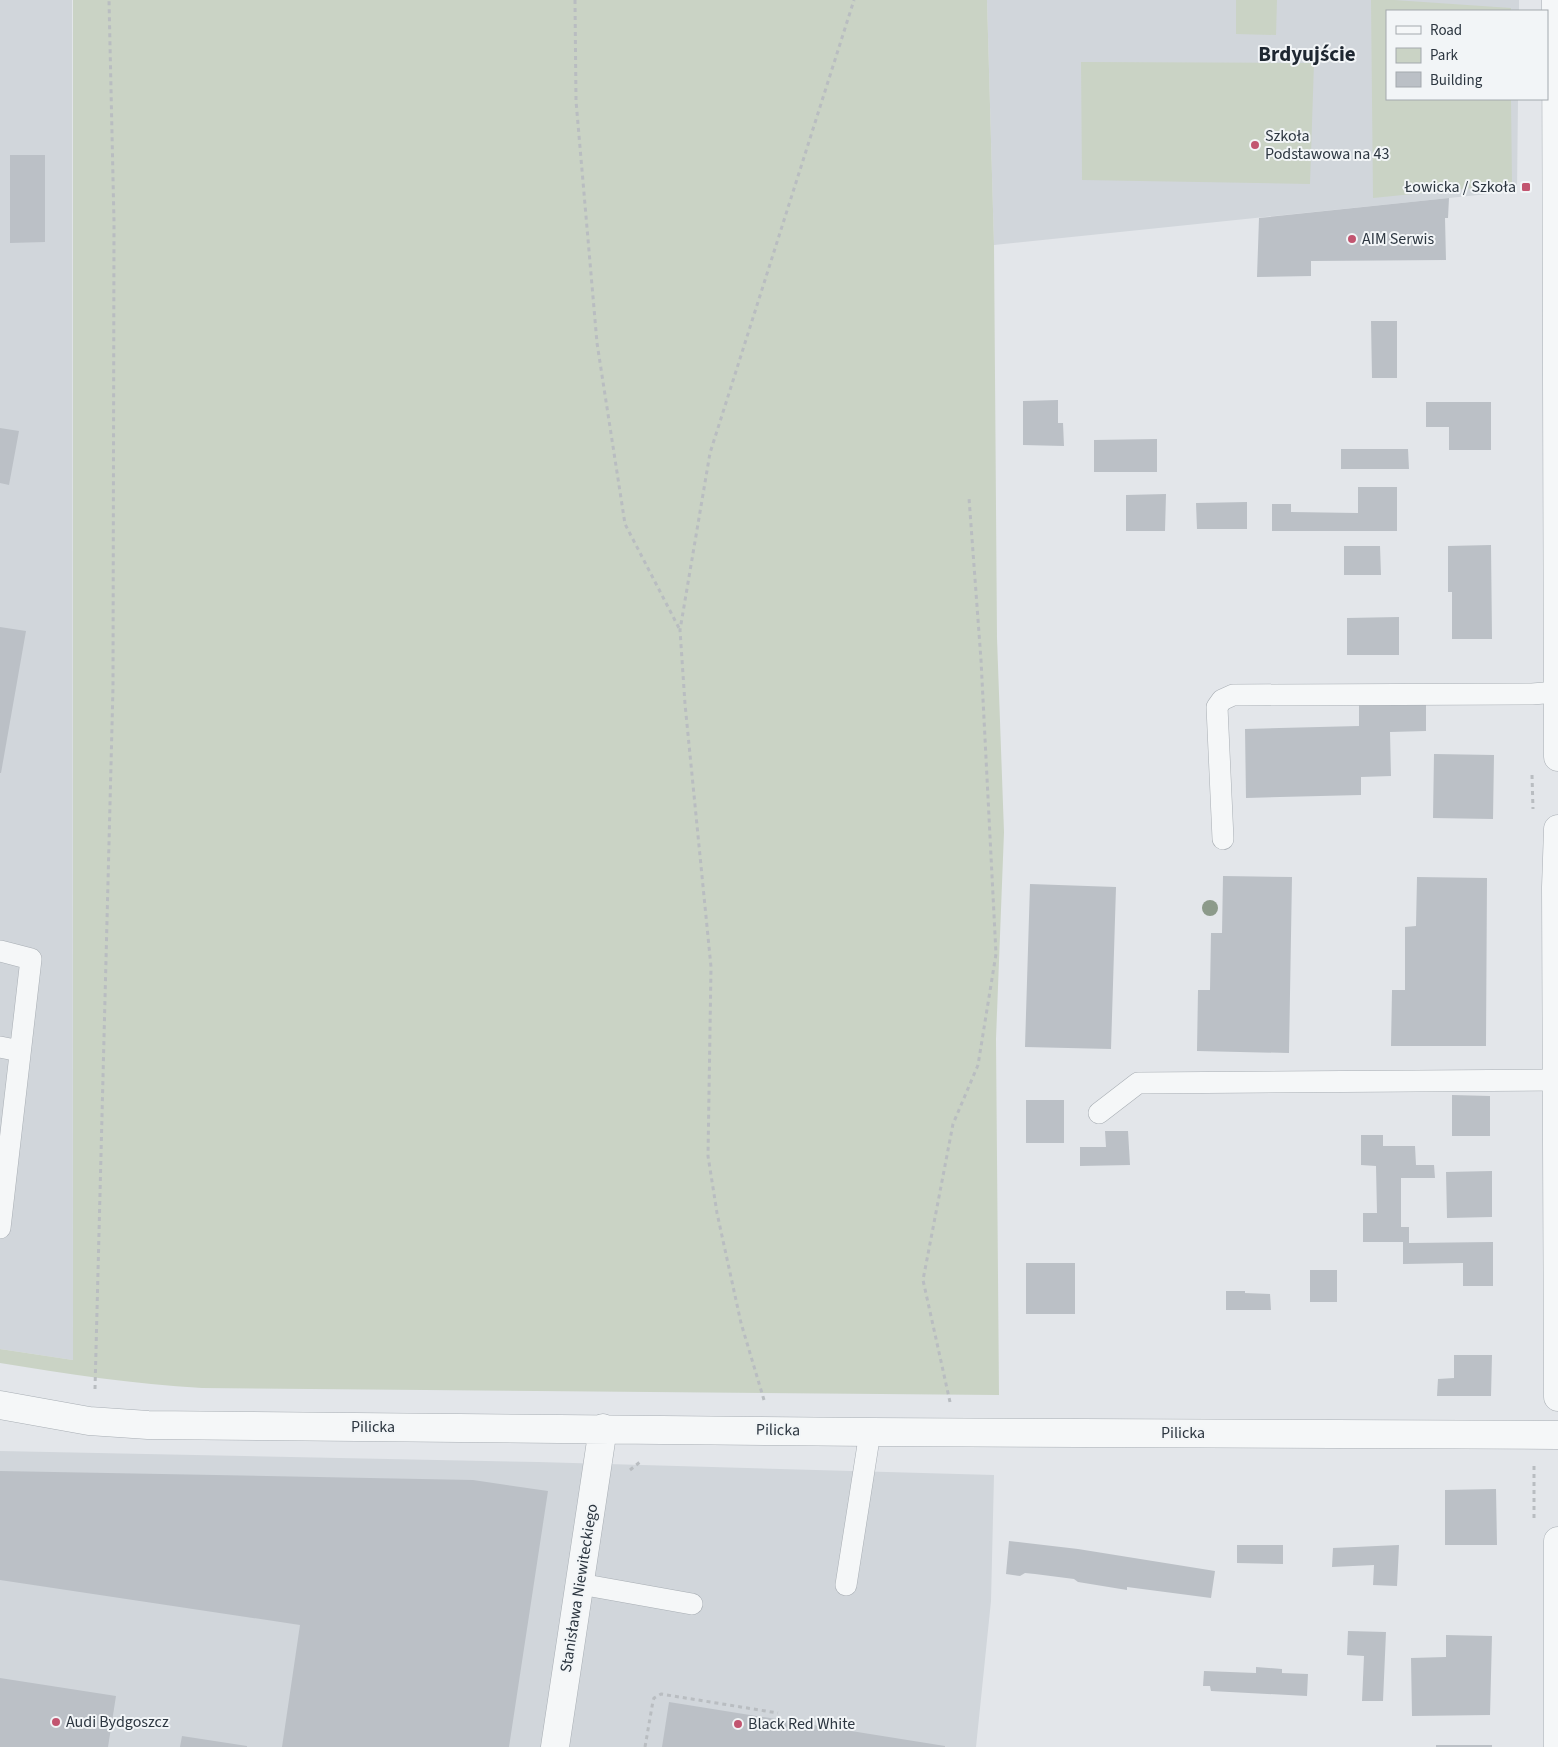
<svg xmlns="http://www.w3.org/2000/svg" width="1558" height="1747" viewBox="0 0 1558 1747" font-family="'Source Sans 3',sans-serif">
	<style>
		.built { fill: #d1d6db }
		.green { fill: #cad3c5 }
		.building { fill: #bbc0c6 }
		.lines { fill: none; stroke-linecap: round; stroke-linejoin: round }
		.service-casing { stroke: #a8aeb4; stroke-width: 22 }
		.minor-casing { stroke: #a8aeb4; stroke-width: 29 }
		.tertiary-casing { stroke: #a8aeb4; stroke-width: 29 }
		.path { stroke: #b9bdc1; stroke-width: 3; stroke-dasharray: 4 4; stroke-linecap: butt }
		.service { stroke: #f5f7f8; stroke-width: 21 }
		.minor { stroke: #f5f7f8; stroke-width: 28 }
		.tertiary { stroke: #f5f7f8; stroke-width: 28 }
		.tree { fill: #8c9a8a }
		.poi-dot { fill: #c25570; stroke: #f2f5f7; stroke-width: 2 }
		.labels { text-anchor: middle; dominant-baseline: central; stroke-width: 4; stroke-linejoin: round; paint-order: stroke }
		.poi-label { font-size: 16px; fill: #2c3640; stroke: #f2f5f7; text-anchor: start }
		.street-label { font-size: 16px; fill: #2c3640; stroke: #f2f5f7 }
		.district-label { font-size: 21px; font-weight: bold; fill: #1e2731; stroke: #f2f5f7 }
	</style>
	<rect width="100%" height="100%" fill="#e3e6ea"/>
	<!-- built -->
	<path class="built" d="M 0,0 L 72,0 L 73,1360 L 0,1349 Z
		M 987,0 L 1519,0 L 1519,11 L 1387,11 L 1387,99 L 1518,99 L 1517,191 L 994,245 Z
		M 0,1451 L 538,1462 L 994,1475 L 991,1601 L 976,1747 L 0,1747 Z"/>
	<!-- green -->
	<path class="green" d="M 73,0 L 987,0 L 994,245 L 997,638 L 1004,832 L 996,1039 L 999,1395 L 202,1388 C 134,1384 67,1374 0,1363 L 0,1349 L 73,1360 Z
		M 1236,0 L 1277,0 L 1276,35 L 1236,34 Z
		M 1371,0 L 1394,0 L 1511,8 L 1511,11 L 1387,11 L 1387,99 L 1511,99 L 1512,184 L 1373,198 Z
		M 1081,62 L 1314,63 L 1310,184 L 1082,180 Z"/>
	<!-- building -->
	<path class="building" d="M 10,155 L 45,155 L 45,242 L 10,243 Z
		M 1449,198 L 1448,218 L 1445,218 L 1446,260 L 1311,261 L 1311,276 L 1257,277 L 1259,218 Z
		M 1371,321 L 1397,321 L 1397,378 L 1372,378 Z
		M 1058,400 L 1058,423 L 1063,423 L 1064,446 L 1023,445 L 1023,401 Z
		M 1426,402 L 1491,402 L 1491,450 L 1449,450 L 1449,427 L 1426,427 Z
		M 0,428 L 19,431 L 9,485 L 0,483 Z
		M 1157,439 L 1157,472 L 1094,472 L 1094,440 Z
		M 1341,449 L 1408,449 L 1409,469 L 1341,469 Z
		M 1358,487 L 1397,487 L 1397,531 L 1272,531 L 1272,504 L 1291,504 L 1291,512 L 1358,513 Z
		M 1166,494 L 1165,531 L 1126,531 L 1126,495 Z
		M 1247,502 L 1247,529 L 1197,529 L 1196,503 Z
		M 1491,545 L 1492,639 L 1452,639 L 1452,592 L 1448,592 L 1448,546 Z
		M 1344,546 L 1380,546 L 1381,575 L 1344,575 Z
		M 1399,617 L 1399,655 L 1347,655 L 1347,618 Z
		M 0,627 L 26,631 L 1,773 L 0,773 Z
		M 1359,702 L 1426,702 L 1426,731 L 1390,732 L 1391,776 L 1361,777 L 1361,795 L 1246,798 L 1245,729 L 1359,726 Z
		M 1434,754 L 1494,755 L 1493,819 L 1433,818 Z
		M 1223,876 L 1292,877 L 1289,1053 L 1197,1051 L 1198,990 L 1210,990 L 1211,933 L 1222,933 Z
		M 1417,877 L 1487,878 L 1486,1046 L 1391,1046 L 1392,990 L 1405,990 L 1405,927 L 1416,926 Z
		M 1030,884 L 1116,887 L 1111,1049 L 1025,1047 Z
		M 1452,1095 L 1490,1096 L 1490,1136 L 1452,1136 Z
		M 1026,1100 L 1064,1100 L 1064,1143 L 1026,1143 Z
		M 1105,1131 L 1128,1131 L 1130,1165 L 1080,1166 L 1080,1147 L 1106,1147 Z
		M 1361,1135 L 1383,1135 L 1383,1146 L 1415,1146 L 1416,1165 L 1434,1165 L 1435,1178 L 1401,1178 L 1401,1227 L 1409,1227 L 1409,1243 L 1493,1242 L 1493,1286 L 1463,1286 L 1463,1263 L 1403,1264 L 1403,1242 L 1363,1242 L 1363,1213 L 1377,1213 L 1376,1166 L 1361,1165 Z
		M 1492,1171 L 1492,1217 L 1447,1218 L 1446,1172 Z
		M 1026,1263 L 1075,1263 L 1075,1314 L 1026,1314 Z
		M 1310,1270 L 1337,1270 L 1337,1302 L 1310,1302 Z
		M 1226,1291 L 1245,1291 L 1245,1293 L 1270,1294 L 1271,1310 L 1226,1310 Z
		M 1454,1355 L 1492,1355 L 1491,1396 L 1437,1396 L 1438,1379 L 1454,1378 Z
		M 0,1471 L 473,1480 L 548,1491 L 509,1747 L 282,1747 L 300,1625 L 0,1580 Z
		M 1496,1489 L 1497,1545 L 1445,1545 L 1445,1490 Z
		M 1009,1541 L 1078,1549 L 1215,1571 L 1211,1598 L 1127,1587 L 1127,1590 L 1078,1582 L 1074,1579 L 1035,1574 L 1025,1573 L 1020,1576 L 1006,1574 Z
		M 1237,1545 L 1283,1545 L 1283,1564 L 1237,1563 Z
		M 1399,1545 L 1397,1586 L 1373,1585 L 1374,1565 L 1332,1567 L 1333,1548 Z
		M 1348,1631 L 1386,1632 L 1383,1701 L 1362,1701 L 1364,1656 L 1347,1655 Z
		M 1446,1635 L 1492,1636 L 1490,1715 L 1412,1716 L 1411,1658 L 1446,1657 Z
		M 1256,1667 L 1282,1669 L 1282,1673 L 1308,1674 L 1307,1696 L 1211,1691 L 1210,1686 L 1203,1686 L 1204,1671 L 1256,1673 Z
		M 0,1678 L 116,1696 L 108,1747 L 0,1747 Z
		M 669,1702 L 945,1746 L 945,1747 L 662,1747 Z
		M 182,1736 L 247,1746 L 247,1747 L 180,1747 Z
		M 1436,1745 L 1492,1745 L 1492,1747 L 1436,1747 Z"/>
	<g class="lines">
		<!-- service casing -->
		<g class="service-casing">
			<path id="service" d="M 1223,839 L 1217,707 L 1222,700 L 1233,695 L 1532,694 L 1557,692
				M 0,951 L 31,959 L 0,1228
				M 0,1047 L 20,1051
				M 1099,1113 L 1138,1083 L 1557,1080
				M 580,1584 L 692,1604
				M 846,1585 L 870,1432"/>
		</g>
		<!-- minor casing -->
		<g class="minor-casing">
			<path id="minor" d="M 1558,829 L 1556,887 L 1558,1397
				M 0,1405 L 89,1421 L 148,1425 L 870,1432 L 1558,1435
				M 555,1747 L 603,1428
				M 1558,1747 L 1558,1541"/>
		</g>
		<!-- tertiary casing -->
		<g class="tertiary-casing">
			<path id="tertiary" d="M 1556,0 L 1558,757"/>
		</g>
		<!-- path -->
		<path class="path" d="M 575,0 L 576,101 L 597,343 L 625,524 L 680,630
			M 1532,775 L 1533,809
			M 95,1389 L 113,687 L 114,222 L 109,0
			M 764,1400 L 741,1323 L 717,1213 L 708,1156 L 711,967 L 685,704 L 680,630 L 710,453 L 854,0
			M 950,1402 L 923,1280 L 953,1124 L 978,1065 L 996,954 L 981,660 L 969,498
			M 1534,1466 L 1534,1520
			M 630,1470 L 640,1462
			M 645,1747 L 653,1701 L 654,1698 L 661,1694 L 778,1713"/>
		<!-- service -->
		<use href="#service" class="service"/>
		<!-- minor -->
		<use href="#minor" class="minor"/>
		<!-- tertiary -->
		<use href="#tertiary" class="tertiary"/>
	</g>
	<!-- trees -->
	<circle class="tree" cx="1210" cy="908" r="8"/>
	<!-- markers -->
	<g class="poi-dot">
		<circle cx="1255" cy="145" r="5"/>
		<rect x="1521" y="182" width="10" height="10" rx="2.5"/>
		<circle cx="1352" cy="239" r="5"/>
		<circle cx="56" cy="1722" r="5"/>
		<circle cx="738" cy="1724" r="5"/>
	</g>
	<g class="labels">
		<!-- poi labels -->
		<g class="poi-label">
			<text x="1265" y="136">Szkoła<tspan x="1265" dy="18">Podstawowa na 43</tspan></text>
			<text x="1516" y="187" text-anchor="end">Łowicka / Szkoła</text>
			<text x="1362" y="239">AIM Serwis</text>
			<text x="66" y="1722">Audi Bydgoszcz</text>
			<text x="748" y="1724">Black Red White</text>
		</g>
		<!-- street labels -->
		<g class="street-label">
			<text x="373" y="1427">Pilicka</text>
			<text transform="translate(778 1430) rotate(1)">Pilicka</text>
			<text x="1183" y="1433">Pilicka</text>
			<text transform="translate(579 1588) rotate(-81)">Stanisława Niewiteckiego</text>
		</g>
		<!-- district labels -->
		<g class="district-label">
			<text x="1307" y="54">Brdyujście</text>
		</g>
	</g>
	<!-- legend -->
	<rect x="1386" y="10" width="162" height="90" fill="#f2f5f7" stroke="#a3a9ae"/>
	<rect x="1396" y="26" width="25" height="8" fill="#f5f7f8" stroke="#a3a9ae"/>
	<text x="1430" y="35" font-size="15" fill="#2c3640">Road</text>
	<rect x="1396" y="48" width="25" height="15" fill="#cad3c5" stroke="#a3a9ae"/>
	<text x="1430" y="60" font-size="15" fill="#2c3640">Park</text>
	<rect x="1396" y="72" width="25" height="15" fill="#bbc0c6" stroke="#a3a9ae"/>
	<text x="1430" y="85" font-size="15" fill="#2c3640">Building</text>
</svg>
